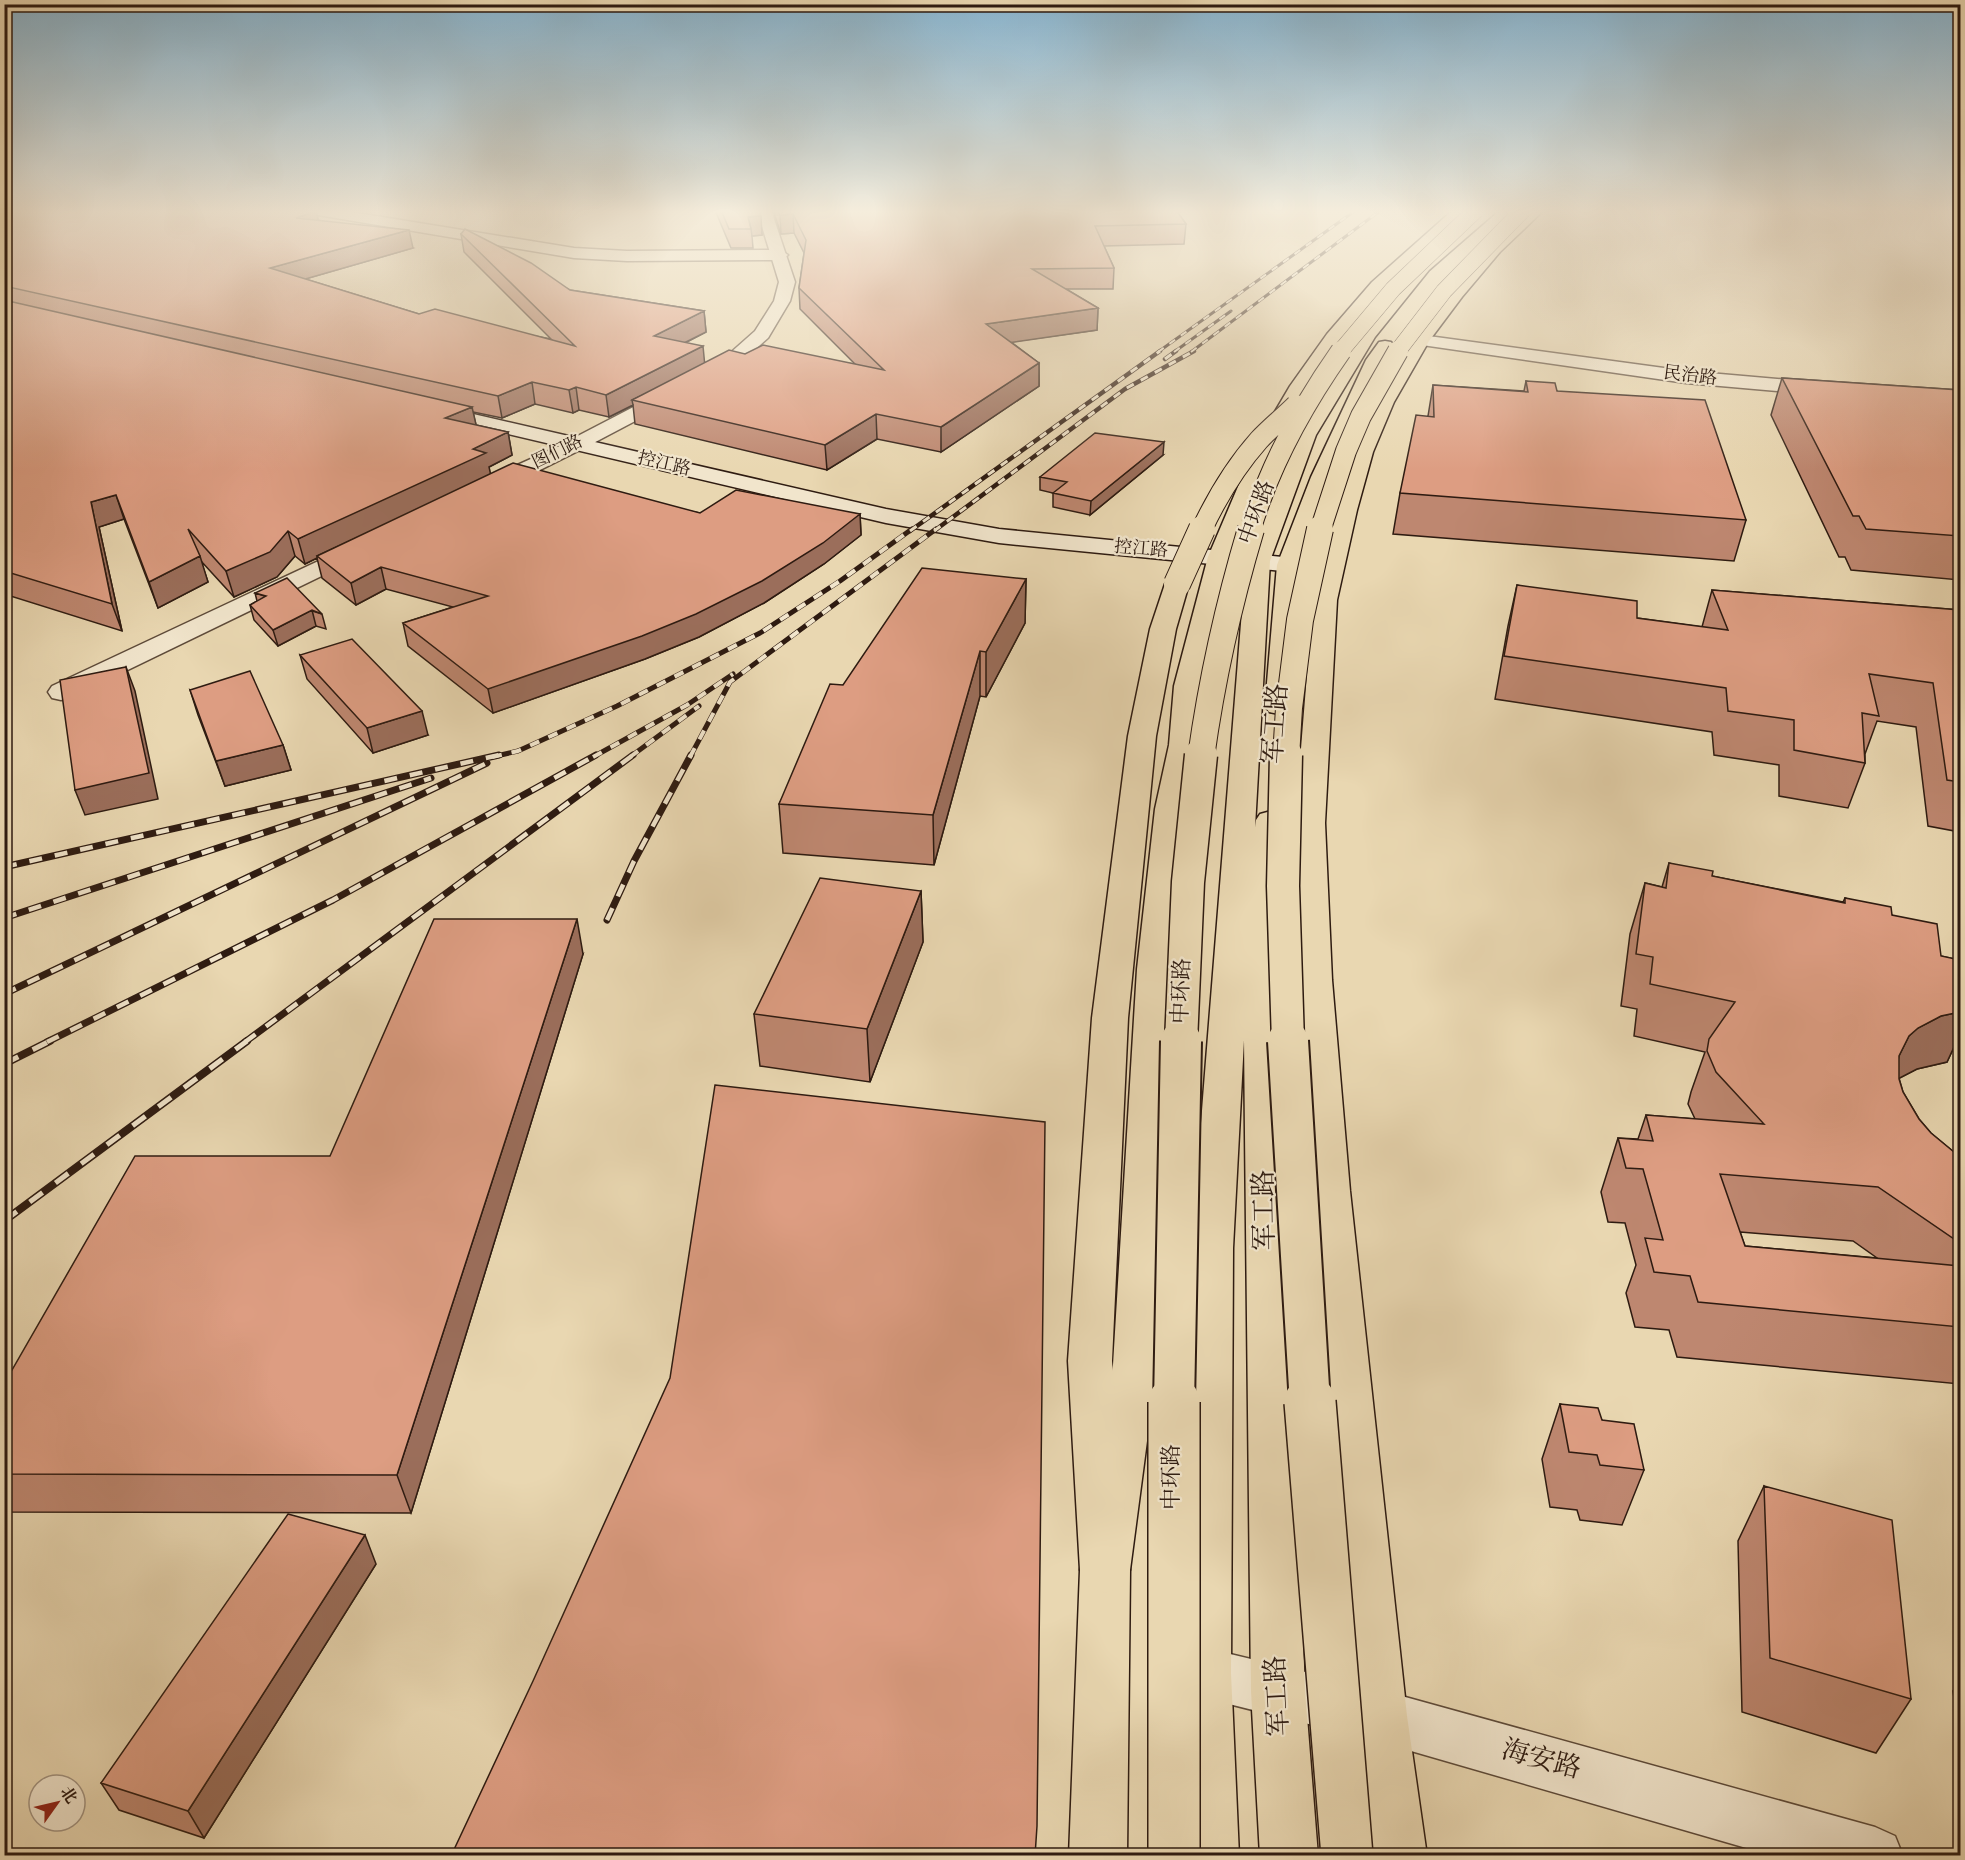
<svg xmlns="http://www.w3.org/2000/svg" width="1965" height="1860" viewBox="0 0 1965 1860" font-family="'Sorts Mill Goudy','Noto Serif SC',serif">
	<style>
		.lines { fill: none; stroke-linecap: round; stroke-linejoin: round }
		.minor-casing { stroke: #5d4a39; stroke-width: 3 }
		.tertiary-casing { stroke: #5d4a39; stroke-width: 3 }
		.secondary-casing { stroke: #2e1b11; stroke-width: 3 }
		.primary-casing { stroke: #2e1b11; stroke-width: 3 }
		.trunk-casing { stroke: #2e1b11; stroke-width: 3 }
		.minor { fill: #f1e5cc; fill-rule: evenodd }
		.tertiary { fill: #f1e5cc; fill-rule: evenodd }
		.secondary { fill: #f1e5cc; fill-rule: evenodd }
		.primary { fill: #e9d7b1; fill-rule: evenodd }
		.trunk { fill: #e9d7b1; fill-rule: evenodd }
		.rail-far4-casing { stroke: #2e1b11; stroke-width: 3 }
		.rail-far3-casing { stroke: #2e1b11; stroke-width: 4.5 }
		.rail-far2-casing { stroke: #2e1b11; stroke-width: 5 }
		.rail-far1-casing { stroke: #2e1b11; stroke-width: 7 }
		.rail-casing { stroke: #2e1b11; stroke-width: 8 }
		.rail-far4 { stroke: #f1e5cc; stroke-width: 2; stroke-dasharray: 7; stroke-linecap: butt }
		.rail-far3 { stroke: #f1e5cc; stroke-width: 3; stroke-dasharray: 8; stroke-linecap: butt }
		.rail-far2 { stroke: #f1e5cc; stroke-width: 4; stroke-dasharray: 10; stroke-linecap: butt }
		.rail-far1 { stroke: #f1e5cc; stroke-width: 4.5; stroke-dasharray: 13; stroke-linecap: butt }
		.rail { stroke: #f1e5cc; stroke-width: 5; stroke-dasharray: 16; stroke-linecap: butt }
		.trunk-bridge-far5-casing { stroke: #2e1b11; stroke-width: 17; stroke-linecap: butt }
		.trunk-bridge-far4-casing { stroke: #2e1b11; stroke-width: 22; stroke-linecap: butt }
		.trunk-bridge-far3-casing { stroke: #2e1b11; stroke-width: 28; stroke-linecap: butt }
		.trunk-bridge-far2-casing { stroke: #2e1b11; stroke-width: 35; stroke-linecap: butt }
		.trunk-bridge-far1-casing { stroke: #2e1b11; stroke-width: 44; stroke-linecap: butt }
		.trunk-bridge-casing { stroke: #2e1b11; stroke-width: 54; stroke-linecap: butt }
		.trunk-bridge-far5 { stroke: #e9d7b1; stroke-width: 16 }
		.trunk-bridge-far4 { stroke: #e9d7b1; stroke-width: 20 }
		.trunk-bridge-far3 { stroke: #e9d7b1; stroke-width: 26 }
		.trunk-bridge-far2 { stroke: #e9d7b1; stroke-width: 32 }
		.trunk-bridge-far1 { stroke: #e9d7b1; stroke-width: 40 }
		.trunk-bridge { stroke: #e9d7b1; stroke-width: 51 }
		.wall { fill: #be8770; stroke: #2e1b11; stroke-width: 1.5; fill-rule: evenodd }
		.shaded-wall { fill: #9b6e5b; stroke: #2e1b11; stroke-width: 1.5 }
		.building { fill: #dd9d82; stroke: #2e1b11; stroke-width: 1.5 }
		.labels { text-anchor: middle; dominant-baseline: central; stroke-width: 4.5; stroke-linejoin: round; paint-order: stroke }
		.far-street-label { font-size: 18px; fill: #2e1b11; stroke: #f1e5cc }
		.street-label { font-size: 22px; fill: #2e1b11; stroke: #f1e5cc }
		.near-street-label { font-size: 27px; fill: #2e1b11; stroke: #f1e5cc }
	</style>
	<rect width="100%" height="100%" fill="#e9d7b1"/>
	<filter id="stains"><feTurbulence type="fractalNoise" baseFrequency=".00333" numOctaves="4"/><feColorMatrix values="0 0 0 0 .2 0 0 0 0 .09 0 0 0 0 .02 0 0 0 .5 -.17"/></filter>
	<radialGradient id="worn" r=".72"><stop offset=".6" stop-color="#630" stop-opacity="0"/><stop offset="1" stop-color="#630" stop-opacity=".3"/></radialGradient>
	<g class="lines">
		<!-- minor casing -->
		<g class="minor-casing">
			<path id="minor" d="M 305,210 L 339,210 L 574,248 L 627,251 L 780,250 L 788,255 L 780,260 L 627,261 L 574,258 L 312,214 Z
				M 1421,335 L 1686,371 L 1824,383 L 1831,385 L 1833,389 L 1831,393 L 1824,395 L 1686,383 L 1415,344 L 1412,340 L 1415,336 Z
				M 577,438 L 584,440 L 587,444 L 584,448 L 498,491 L 490,492 L 482,491 L 479,486 L 482,481 Z
				M 359,542 L 367,544 L 370,549 L 367,554 L 70,698 L 61,700 L 52,698 L 48,692 L 52,686 Z"/>
		</g>
		<!-- tertiary casing -->
		<g class="tertiary-casing">
			<path id="tertiary" d="M 757,210 L 771,210 L 795,282 L 790,301 L 768,338 L 732,370 L 584,448 L 570,448 L 567,444 L 570,440 L 720,362 L 755,331 L 774,301 L 779,282 Z
				M 1205,1648 L 1380,1690 L 1875,1827 L 1895,1836 L 1903,1856 L 1774,1856 L 1380,1742 L 1205,1698 L 1186,1691 L 1179,1673 L 1186,1655 Z"/>
		</g>
		<!-- secondary casing -->
		<g class="secondary-casing">
			<path id="secondary" d="M 430,404 L 886,509 L 999,529 L 1323,561 L 1331,563 L 1335,568 L 1331,573 L 1323,575 L 999,543 L 886,523 L 423,414 L 420,410 L 423,406 Z"/>
		</g>
		<!-- primary casing -->
		<g class="primary-casing">
			<path id="primary" d="M 1453,210 L 1469,210 L 1384,288 L 1339,342 L 1308,386 L 1277,442 L 1232,557 L 1200,686 L 1197,745 L 1185,809 L 1171,969 L 1157,1365 L 1130,1570 L 1127,1856 L 1069,1856 L 1080,1570 L 1113,1365 L 1137,969 L 1155,809 L 1169,745 L 1174,686 L 1208,557 L 1257,442 L 1290,386 L 1327,334 L 1372,282 Z
				M 1482,210 L 1498,210 L 1429,270 L 1375,337 L 1316,435 L 1270,561 L 1255,827 L 1256,820 L 1260,814 L 1271,811 L 1282,814 L 1286,820 L 1277,968 L 1305,1691 L 1318,1856 L 1260,1856 L 1251,1691 L 1244,1040 L 1233,1248 L 1231,1673 L 1239,1856 L 1181,1856 L 1179,1673 L 1191,1248 L 1246,561 L 1296,435 L 1359,335 L 1419,264 Z
				M 1529,210 L 1544,210 L 1500,252 L 1462,297 L 1429,341 L 1394,402 L 1373,452 L 1357,510 L 1337,600 L 1325,823 L 1332,980 L 1350,1191 L 1407,1716 L 1427,1856 L 1369,1856 L 1353,1716 L 1310,1191 L 1298,980 L 1295,823 L 1313,600 L 1335,510 L 1353,452 L 1374,402 L 1412,340 L 1450,291 L 1490,246 Z
				M 1385,341 L 1391,342 L 1394,346 L 1384,360 L 1333,477 L 1301,565 L 1293,706 L 1289,712 L 1279,714 L 1269,712 L 1265,706 L 1277,565 L 1311,477 L 1366,360 L 1379,342 Z"/>
		</g>
		<!-- trunk casing -->
		<g class="trunk-casing">
			<path id="trunk" d="M 1177,577 L 1185,579 L 1189,584 L 1176,629 L 1156,736 L 1128,1018 L 1112,1361 L 1130,1570 L 1123,1586 L 1105,1593 L 1087,1586 L 1080,1570 L 1068,1361 L 1092,1018 L 1128,736 L 1150,629 L 1165,584 L 1169,579 Z"/>
		</g>
		<!-- minor -->
		<use href="#minor" class="minor"/>
		<!-- tertiary -->
		<use href="#tertiary" class="tertiary"/>
		<!-- secondary -->
		<use href="#secondary" class="secondary"/>
		<!-- primary -->
		<use href="#primary" class="primary"/>
		<!-- trunk -->
		<use href="#trunk" class="trunk"/>
		<!-- rail-far4 casing -->
		<g class="rail-far4-casing">
			<path id="rail-far4" d="M 1158,352 L 1356,210
				M 1174,352 L 1231,311
				M 1191,352 L 1381,210"/>
		</g>
		<!-- rail-far3 casing -->
		<g class="rail-far3-casing">
			<path id="rail-far3" d="M 1165,359 L 1176,351
				M 910,531 L 1160,351
				M 934,531 L 1125,389 L 1194,351"/>
		</g>
		<!-- rail-far2 casing -->
		<g class="rail-far2-casing">
			<path id="rail-far2" d="M 492,757 L 518,751 L 617,706 L 760,633 L 840,581 L 912,529
				M 593,757 L 687,705 L 733,674
				M 630,757 L 699,706
				M 690,757 L 730,682 L 936,529"/>
		</g>
		<!-- rail-far1 casing -->
		<g class="rail-far1-casing">
			<path id="rail-far1" d="M 4,867 L 499,755
				M 4,918 L 431,778
				M 607,920 L 634,861 L 691,755
				M 4,994 L 487,763
				M 47,1042 L 333,900 L 596,755
				M 245,1042 L 633,755"/>
		</g>
		<!-- rail casing -->
		<g class="rail-casing">
			<path id="rail" d="M 4,1064 L 50,1041
				M 4,1221 L 247,1041"/>
		</g>
		<!-- rail-far4 -->
		<use href="#rail-far4" class="rail-far4"/>
		<!-- rail-far3 -->
		<use href="#rail-far3" class="rail-far3"/>
		<!-- rail-far2 -->
		<use href="#rail-far2" class="rail-far2"/>
		<!-- rail-far1 -->
		<use href="#rail-far1" class="rail-far1"/>
		<!-- rail -->
		<use href="#rail" class="rail"/>
		<!-- trunk-bridge-far5 casing -->
		<g class="trunk-bridge-far5-casing">
			<path id="trunk-bridge-far5" d="M 1340,352 L 1393,289 L 1476,210
				M 1397,352 L 1444,291 L 1523,210"/>
		</g>
		<!-- trunk-bridge-far4 casing -->
		<g class="trunk-bridge-far4-casing">
			<path id="trunk-bridge-far4" d="M 1201,531 C 1216,499 1235,467 1259,440 C 1270,428 1284,417 1296,405
				M 1250,531 C 1269,467 1303,405 1341,351
				M 1320,531 L 1346,451 L 1361,416 L 1398,351"/>
		</g>
		<!-- trunk-bridge-far3 casing -->
		<g class="trunk-bridge-far3-casing">
			<path id="trunk-bridge-far3" d="M 1177,584 L 1202,529
				M 1201,757 C 1212,678 1228,606 1251,529
				M 1286,757 L 1289,708 L 1300,620 L 1320,529"/>
		</g>
		<!-- trunk-bridge-far2 casing -->
		<g class="trunk-bridge-far2-casing">
			<path id="trunk-bridge-far2" d="M 1286,755 L 1283,886 L 1288,1042
				M 1181,1042 L 1188,882 L 1201,755"/>
		</g>
		<!-- trunk-bridge-far1 casing -->
		<g class="trunk-bridge-far1-casing">
			<path id="trunk-bridge-far1" d="M 1288,1041 L 1310,1404
				M 1174,1404 L 1181,1041"/>
		</g>
		<!-- trunk-bridge casing -->
		<g class="trunk-bridge-casing">
			<path id="trunk-bridge" d="M 1310,1402 L 1347,1856
				M 1174,1856 L 1174,1402"/>
		</g>
		<!-- trunk-bridge-far5 -->
		<use href="#trunk-bridge-far5" class="trunk-bridge-far5"/>
		<!-- trunk-bridge-far4 -->
		<use href="#trunk-bridge-far4" class="trunk-bridge-far4"/>
		<!-- trunk-bridge-far3 -->
		<use href="#trunk-bridge-far3" class="trunk-bridge-far3"/>
		<!-- trunk-bridge-far2 -->
		<use href="#trunk-bridge-far2" class="trunk-bridge-far2"/>
		<!-- trunk-bridge-far1 -->
		<use href="#trunk-bridge-far1" class="trunk-bridge-far1"/>
		<!-- trunk-bridge -->
		<use href="#trunk-bridge" class="trunk-bridge"/>
	</g>
	<!-- wall -->
	<path class="wall" d="M 4,210 L 316,211 L 318,220 L 413,248 L 305,279 L 419,314 L 551,339 L 464,252 L 461,234 L 570,290 L 704,311 L 706,332 L 685,343 L 704,363 L 745,354 L 855,364 L 800,309 L 799,288 L 804,253 L 794,233 L 781,234 L 773,210 L 1176,210 L 1186,224 L 1184,244 L 1104,246 L 1114,268 L 1113,289 L 1066,289 L 1098,308 L 1097,330 L 1011,342 L 1039,363 L 1039,386 L 941,452 L 877,439 L 827,470 L 635,424 L 633,405 L 609,417 L 579,410 L 573,413 L 535,404 L 502,418 L 473,412 L 476,425 L 508,432 L 512,455 L 489,467 L 490,474 L 700,513 L 860,514 L 861,535 L 824,564 L 764,603 L 699,637 L 645,659 L 493,713 L 408,646 L 403,623 L 453,607 L 386,589 L 356,605 L 322,578 L 317,558 L 305,564 L 295,556 L 277,577 L 234,597 L 201,561 L 208,582 L 158,608 L 124,519 L 99,527 L 122,631 L 4,594 Z
		M 715,210 L 759,210 L 762,235 L 752,236 L 753,248 L 731,248 Z
		M 1782,378 L 1960,390 L 1960,580 L 1851,570 L 1845,557 L 1839,557 L 1771,415 Z
		M 1526,381 L 1557,391 L 1746,520 L 1734,561 L 1393,534 L 1400,493 L 1428,416 L 1433,385 L 1524,391 Z
		M 1163,455 L 1090,515 L 1053,507 L 1053,493 L 1040,490 L 1040,477 Z
		M 1026,579 L 1025,623 L 986,697 L 980,696 L 934,865 L 783,853 L 779,804 L 843,685 Z
		M 1517,585 L 1637,618 L 1702,627 L 1712,590 L 1960,610 L 1960,832 L 1928,826 L 1916,727 L 1877,721 L 1865,754 L 1865,763 L 1848,808 L 1779,796 L 1779,765 L 1714,755 L 1712,732 L 1495,699 L 1508,626 Z
		M 255,593 L 322,614 L 326,629 L 316,626 L 278,646 L 254,620 L 250,605 L 257,601 Z
		M 300,655 L 428,735 L 373,753 L 307,679 Z
		M 190,690 L 283,745 L 291,770 L 225,786 L 198,715 Z
		M 1669,863 L 1712,876 L 1843,902 L 1845,898 L 1892,915 L 1941,956 L 1960,960 L 1960,1034 L 1947,1062 L 1917,1069 L 1899,1078 L 1903,1092 L 1919,1119 L 1931,1133 L 1960,1157 L 1960,1384 L 1677,1357 L 1669,1330 L 1635,1327 L 1626,1293 L 1636,1265 L 1625,1223 L 1608,1222 L 1601,1192 L 1618,1138 L 1638,1139 L 1646,1115 L 1695,1119 L 1688,1104 L 1691,1092 L 1705,1052 L 1634,1036 L 1637,1009 L 1621,1006 L 1630,934 L 1645,883 L 1662,887 ZM 1740,1232 L 1853,1241 L 1877,1258 L 1745,1246 Z
		M 921,891 L 923,942 L 870,1082 L 760,1066 L 754,1014 Z
		M 583,954 L 411,1513 L 4,1512 L 4,1384 L 330,1156 Z
		M 1560,1404 L 1602,1420 L 1644,1470 L 1622,1525 L 1580,1520 L 1577,1510 L 1550,1507 L 1542,1459 Z
		M 1764,1486 L 1911,1699 L 1876,1753 L 1742,1712 L 1738,1541 Z
		M 376,1564 L 204,1838 L 119,1810 L 101,1783 Z
		M 1960,1680 L 1960,1743 L 1953,1691 Z"/>
	<!-- shaded-wall -->
	<path class="shaded-wall" d="M 316,211 L 320,229 L 296,218 Z
		M 793,214 L 794,233 L 781,234 L 780,215 Z
		M 761,216 L 762,235 L 752,236 L 751,229 L 748,217 Z
		M 409,230 L 413,248 L 274,288 L 270,268 Z
		M 1098,308 L 1097,330 L 986,346 L 986,324 Z
		M 704,311 L 706,332 L 656,357 L 654,336 Z
		M 703,346 L 705,367 L 632,400 L 633,405 L 609,417 L 606,395 Z
		M 1039,363 L 1039,386 L 941,452 L 941,427 Z
		M 532,382 L 535,404 L 502,418 L 498,396 Z
		M 576,387 L 579,410 L 573,413 L 569,390 Z
		M 472,407 L 477,429 L 445,418 Z
		M 876,414 L 877,439 L 827,470 L 825,445 Z
		M 508,432 L 512,455 L 489,467 L 491,476 L 317,556 L 317,558 L 305,564 L 298,539 L 473,449 Z
		M 1164,442 L 1163,455 L 1090,515 L 1091,501 Z
		M 116,495 L 124,519 L 99,527 L 122,631 L 112,604 L 91,502 Z
		M 860,514 L 861,535 L 824,564 L 764,603 L 699,637 L 645,659 L 493,713 L 488,689 Z
		M 288,531 L 295,556 L 277,577 L 234,597 L 226,571 Z
		M 200,556 L 208,582 L 158,608 L 149,582 Z
		M 381,567 L 386,589 L 356,605 L 351,583 Z
		M 1026,579 L 1025,623 L 986,697 L 986,652 Z
		M 312,610 L 316,626 L 278,646 L 273,630 Z
		M 980,651 L 980,696 L 934,865 L 933,815 Z
		M 126,667 L 135,691 L 158,799 L 85,815 L 75,790 Z
		M 422,711 L 428,735 L 373,753 L 367,728 Z
		M 283,745 L 291,770 L 225,786 L 216,761 Z
		M 921,891 L 923,942 L 870,1082 L 867,1029 Z
		M 577,919 L 583,954 L 411,1513 L 397,1475 Z
		M 1960,1012 L 1960,1034 L 1947,1062 L 1917,1069 L 1894,1081 L 1899,1056 L 1909,1036 L 1918,1028 L 1941,1016 Z
		M 365,1535 L 376,1564 L 204,1838 L 188,1811 Z"/>
	<!-- building -->
	<path class="building" d="M 4,210 L 309,210 L 316,211 L 296,218 L 409,230 L 270,268 L 419,314 L 435,309 L 575,346 L 461,234 L 465,229 L 531,263 L 570,290 L 704,311 L 654,336 L 703,346 L 606,395 L 576,387 L 569,390 L 532,382 L 498,396 L 4,286 Z
		M 721,210 L 759,210 L 761,216 L 748,217 L 751,229 L 729,229 Z
		M 778,210 L 1176,210 L 1186,224 L 1095,226 L 1114,268 L 1032,269 L 1098,308 L 986,324 L 1039,363 L 941,427 L 876,414 L 825,445 L 632,400 L 729,350 L 745,354 L 763,345 L 884,370 L 799,288 L 806,240 L 793,214 L 780,215 Z
		M 4,300 L 472,407 L 445,418 L 508,432 L 473,449 L 486,453 L 298,539 L 288,531 L 270,552 L 226,571 L 188,529 L 200,556 L 149,582 L 116,495 L 91,502 L 112,604 L 4,571 Z
		M 1782,378 L 1960,390 L 1960,536 L 1866,529 L 1859,516 L 1853,516 Z
		M 1526,381 L 1555,383 L 1557,391 L 1705,400 L 1746,520 L 1400,493 L 1416,415 L 1434,417 L 1433,385 L 1528,392 Z
		M 1095,433 L 1164,442 L 1091,501 L 1053,493 L 1067,482 L 1040,477 Z
		M 513,463 L 700,513 L 736,490 L 860,514 L 823,543 L 762,581 L 696,614 L 642,636 L 488,689 L 403,623 L 488,596 L 381,567 L 351,583 L 317,556 Z
		M 922,568 L 1026,579 L 986,652 L 980,651 L 933,815 L 779,804 L 830,684 L 843,685 Z
		M 287,578 L 322,614 L 312,610 L 273,630 L 250,605 L 266,596 L 255,593 Z
		M 1517,585 L 1637,601 L 1637,618 L 1728,630 L 1712,590 L 1960,610 L 1960,782 L 1947,780 L 1933,683 L 1869,674 L 1879,716 L 1862,713 L 1865,763 L 1794,750 L 1794,720 L 1728,711 L 1726,688 L 1504,656 Z
		M 352,639 L 422,711 L 367,728 L 300,655 Z
		M 126,667 L 149,773 L 75,790 L 60,680 Z
		M 250,671 L 283,745 L 216,761 L 190,690 Z
		M 1669,863 L 1713,871 L 1712,876 L 1845,903 L 1845,898 L 1891,907 L 1892,915 L 1937,924 L 1941,956 L 1960,960 L 1960,1012 L 1941,1016 L 1918,1028 L 1909,1036 L 1899,1056 L 1899,1079 L 1903,1092 L 1919,1119 L 1931,1133 L 1960,1157 L 1960,1243 L 1878,1187 L 1720,1174 L 1745,1246 L 1960,1266 L 1960,1327 L 1698,1302 L 1690,1276 L 1654,1272 L 1645,1238 L 1663,1240 L 1643,1169 L 1626,1168 L 1618,1138 L 1653,1141 L 1646,1115 L 1764,1124 L 1716,1072 L 1707,1051 L 1709,1039 L 1735,1002 L 1650,984 L 1653,957 L 1636,954 L 1645,883 L 1666,888 Z
		M 820,878 L 921,891 L 867,1029 L 754,1014 Z
		M 434,919 L 577,919 L 397,1475 L 4,1474 L 4,1384 L 135,1156 L 330,1156 Z
		M 715,1085 L 1045,1122 L 1037,1826 L 1035,1856 L 451,1856 L 533,1681 L 670,1378 Z
		M 1560,1404 L 1598,1408 L 1602,1420 L 1634,1424 L 1644,1470 L 1600,1465 L 1597,1455 L 1569,1452 Z
		M 1764,1486 L 1892,1520 L 1911,1699 L 1770,1658 Z
		M 288,1514 L 365,1535 L 188,1811 L 101,1783 Z"/>
	<!-- sky -->
	<linearGradient id="sky" x2="0" y2="1"><stop stop-color="#88b6d2"/><stop offset="0.45" stop-color="#f5eddc"/><stop offset="1" stop-color="#f5eddc" stop-opacity="0"/></linearGradient>
	<rect width="1965" height="471" fill="url(#sky)"/>
	<g class="labels">
		<!-- far-street labels -->
		<g class="far-street-label">
			<text transform="translate(1690 377) rotate(7)">民治路</text>
			<text transform="translate(558 453) rotate(-26)">图们路</text>
			<text transform="translate(664 465) rotate(13)">控江路</text>
			<text transform="translate(1141 550) rotate(5)">控江路</text>
		</g>
		<!-- street labels -->
		<g class="street-label">
			<text transform="translate(1258 513) rotate(-70)">中环路</text>
			<text transform="translate(1183 991) rotate(-88)">中环路</text>
			<text transform="translate(1173 1477) rotate(-90)">中环路</text>
		</g>
		<!-- near-street labels -->
		<g class="near-street-label">
			<text transform="translate(1277 724) rotate(-86)">军工路</text>
			<text transform="translate(1266 1210) rotate(-91)">军工路</text>
			<text transform="translate(1279 1696) rotate(-93)">军工路</text>
			<text transform="translate(1541 1761) rotate(15)">海安路</text>
		</g>
	</g>
	<!-- margin -->
	<rect width="1965" height="1860" fill="none" stroke="#e9d7b1" stroke-width="24"/>
	<rect x="6" y="6" width="1953" height="1848" fill="none" stroke="#2e1b11" stroke-width="3"/>
	<rect x="12" y="12" width="1941" height="1836" fill="none" stroke="#2e1b11" stroke-width="1.5"/>
	<!-- north arrow -->
	<g transform="translate(57 1803) rotate(56)"><circle r="28" fill="#f1e5cc" stroke="#a39481" stroke-width="1.5"/>
	<path d="M0-4.5L10 22L0 15L-10 22Z" fill="#8f2418"/>
	<text y="-9" font-size="16" font-weight="bold" text-anchor="middle" fill="#2e1b11">北</text>
	</g>
	<rect width="100%" height="100%" filter="url(#stains)"/>
	<rect width="100%" height="100%" fill="url(#worn)"/>
</svg>
